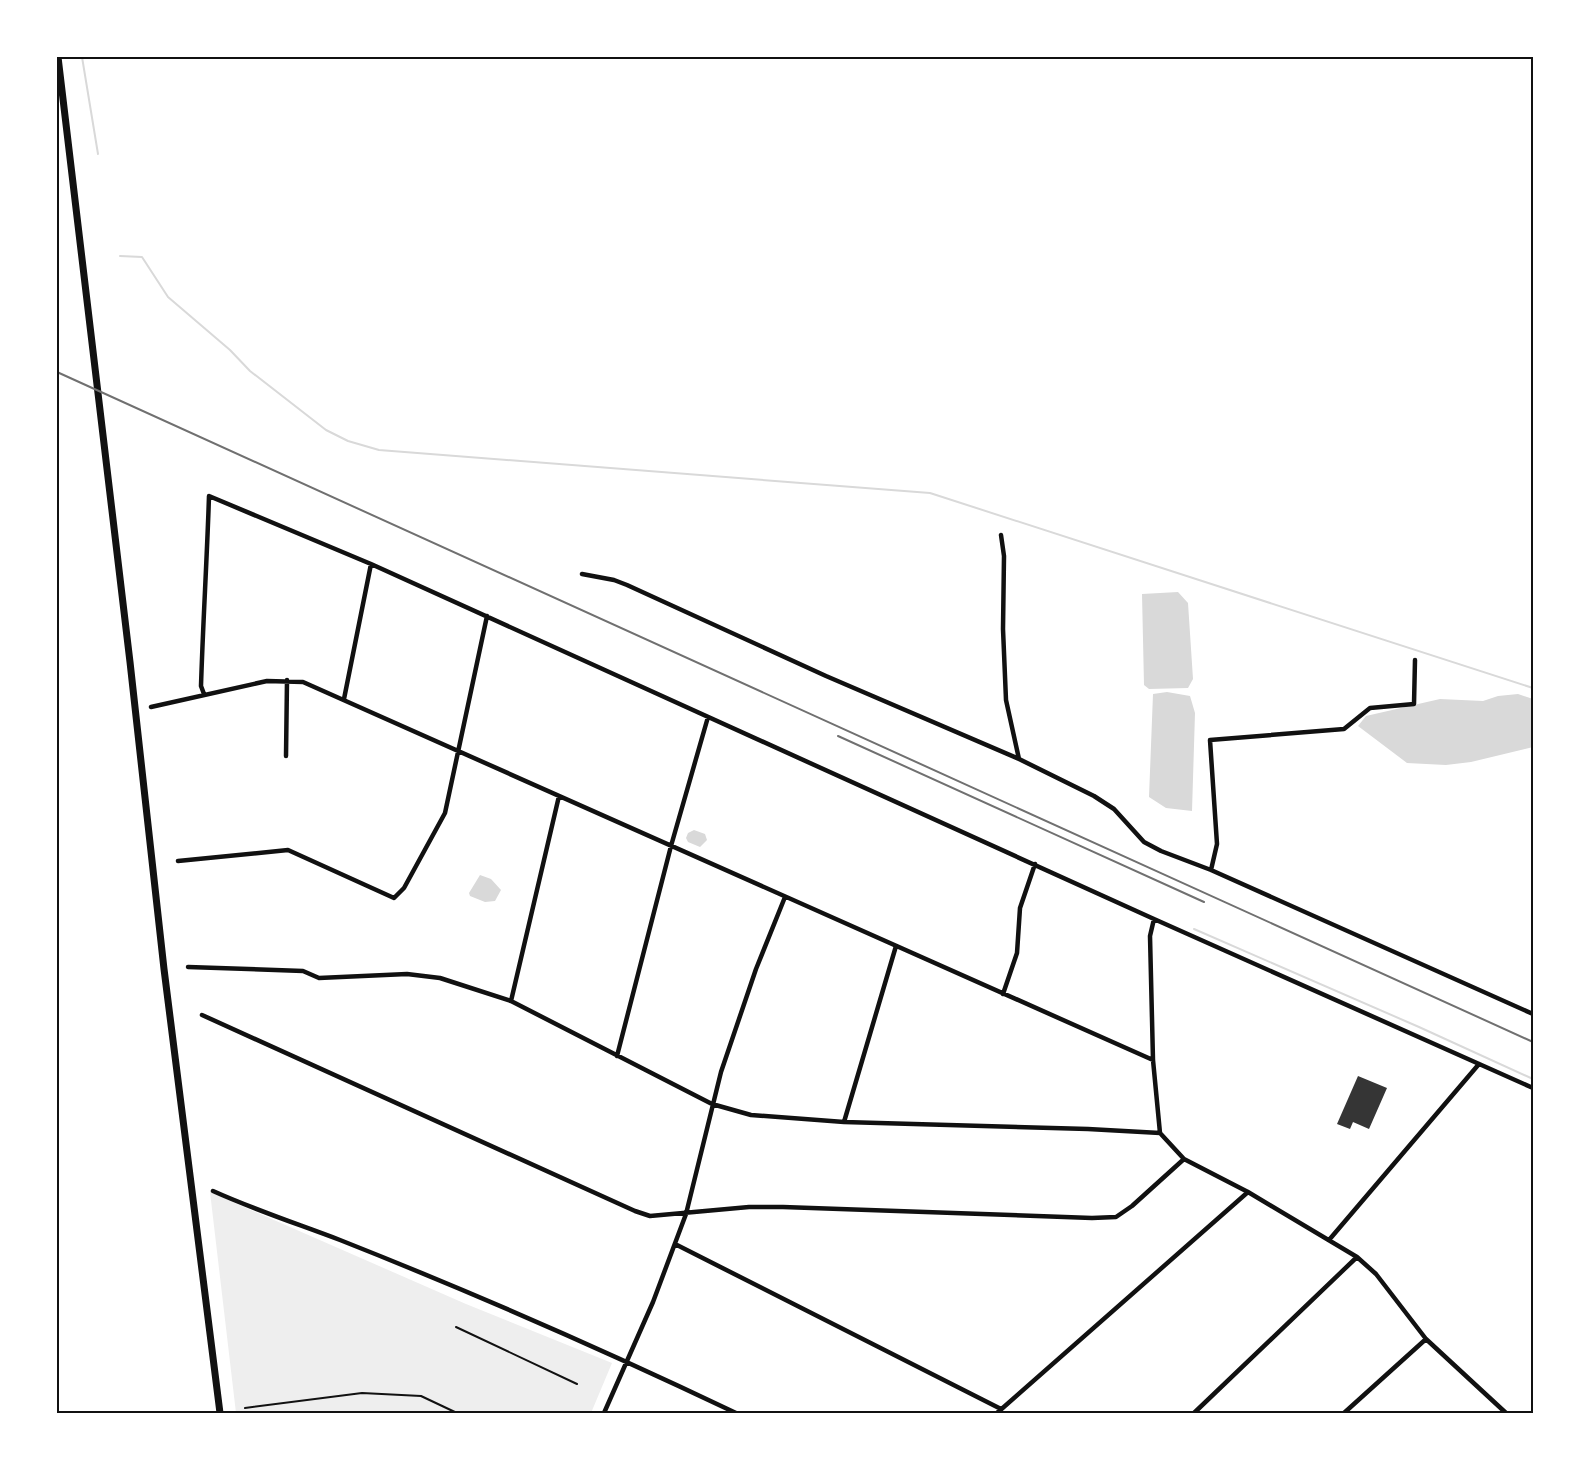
<svg xmlns="http://www.w3.org/2000/svg" width="1590" height="1470" viewBox="0 0 1590 1470" font-family="Barlow,sans-serif">
	<style>
		.green { fill: #eee }
		.water { fill: #d9d9d9 }
		.lines { fill: none; stroke-linecap: round; stroke-linejoin: round }
		.stream { stroke: #d9d9d9; stroke-width: 2 }
		.building { fill: #353535 }
		.service { stroke: #111; stroke-width: 2 }
		.minor { stroke: #111; stroke-width: 4.5 }
		.secondary { stroke: #111; stroke-width: 7 }
		.rail { stroke: #707070; stroke-width: 2 }
		.neatline { fill: none; stroke: #111; stroke-width: 2 }
	</style>
	<rect width="100%" height="100%" fill="#fff"/>
	<!-- green -->
	<path class="green" d="M 210,1192 L 466,1304 L 612,1363 L 591,1413 L 236,1413 Z"/>
	<!-- water -->
	<path class="water" d="M 1178,592 L 1188,603 L 1193,679 L 1188,688 L 1149,689 L 1144,685 L 1142,594 Z
		M 1167,692 L 1190,696 L 1195,713 L 1192,811 L 1166,808 L 1149,797 L 1153,694 Z
		M 1518,694 L 1533,699 L 1533,747 L 1471,762 L 1446,765 L 1407,763 L 1358,726 L 1366,716 L 1440,699 L 1483,701 L 1498,696 Z
		M 694,830 L 705,834 L 707,840 L 700,847 L 688,842 L 686,838 L 688,833 Z
		M 480,875 L 491,879 L 501,890 L 495,901 L 485,902 L 470,896 L 469,893 Z"/>
	<g class="lines">
		<!-- stream -->
		<path class="stream" d="M 82,57 L 98,154
			M 120,256 L 142,257 L 168,297 L 230,350 L 250,371 L 326,430 L 348,441 L 379,450 L 930,493 L 1533,688
			M 1194,929 L 1419,1027 L 1533,1079"/>
	</g>
	<!-- building -->
	<path class="building" d="M 1358,1076 L 1387,1088 L 1369,1129 L 1353,1122 L 1350,1129 L 1337,1124 Z"/>
	<g class="lines">
		<!-- service -->
		<path class="service" d="M 456,1327 L 577,1384
			M 245,1408 L 362,1393 L 421,1396 L 457,1413"/>
		<!-- minor -->
		<path class="minor" d="M 1001,535 L 1004,556 L 1003,629 L 1006,700 L 1019,759
			M 582,574 L 614,580 L 627,585 L 826,676 L 1019,759 L 1094,796 L 1114,809 L 1144,842 L 1161,851 L 1211,870 L 1533,1014
			M 204,694 L 201,686 C 203,622 207,559 209,496 L 371,564 L 1154,919 L 1533,1088
			M 344,699 L 371,564
			M 151,707 L 267,681 L 303,682 L 1153,1060
			M 286,756 L 287,680
			M 178,861 L 288,850 L 394,898 L 404,888 L 445,813 L 487,616
			M 1211,870 L 1217,844 L 1210,740 L 1344,729 L 1370,708 L 1414,704 L 1415,660
			M 1154,919 L 1150,936 L 1153,1060 L 1160,1133 L 1184,1159 L 1248,1192 L 1357,1257 L 1376,1274 L 1426,1339 L 1506,1413
			M 188,967 L 303,971 L 319,978 L 407,974 L 440,978 L 511,1001 L 712,1104 L 751,1115 L 844,1122 L 1088,1129 L 1160,1133
			M 1003,994 L 1017,953 L 1020,908 L 1035,864
			M 511,1001 L 559,796
			M 202,1015 L 635,1211 L 650,1216 L 749,1207 L 783,1207 L 1092,1218 L 1116,1217 L 1132,1206 L 1184,1159
			M 617,1056 L 671,846 L 708,717
			M 844,1122 L 896,946
			M 213,1191 C 255,1210 298,1224 340,1240 C 474,1293 606,1351 736,1413
			M 1329,1240 L 1479,1064
			M 675,1244 L 1001,1409
			M 604,1413 L 653,1302 L 686,1214 L 721,1072 L 756,969 L 785,897
			M 997,1413 L 1248,1192
			M 1194,1413 L 1357,1257
			M 1344,1413 L 1426,1339"/>
		<!-- secondary -->
		<path class="secondary" d="M 58,57 L 130,662 L 164,969 L 220,1413"/>
		<!-- rail -->
		<path class="rail" d="M 57,372 L 1533,1042
			M 838,736 L 1204,902"/>
	</g>
	<!-- border -->
	<rect width="1590" height="1470" fill="none" stroke="#ffffff" stroke-width="117"/>
	<rect x="58" y="58" width="1474" height="1354" class="neatline"/>
</svg>
